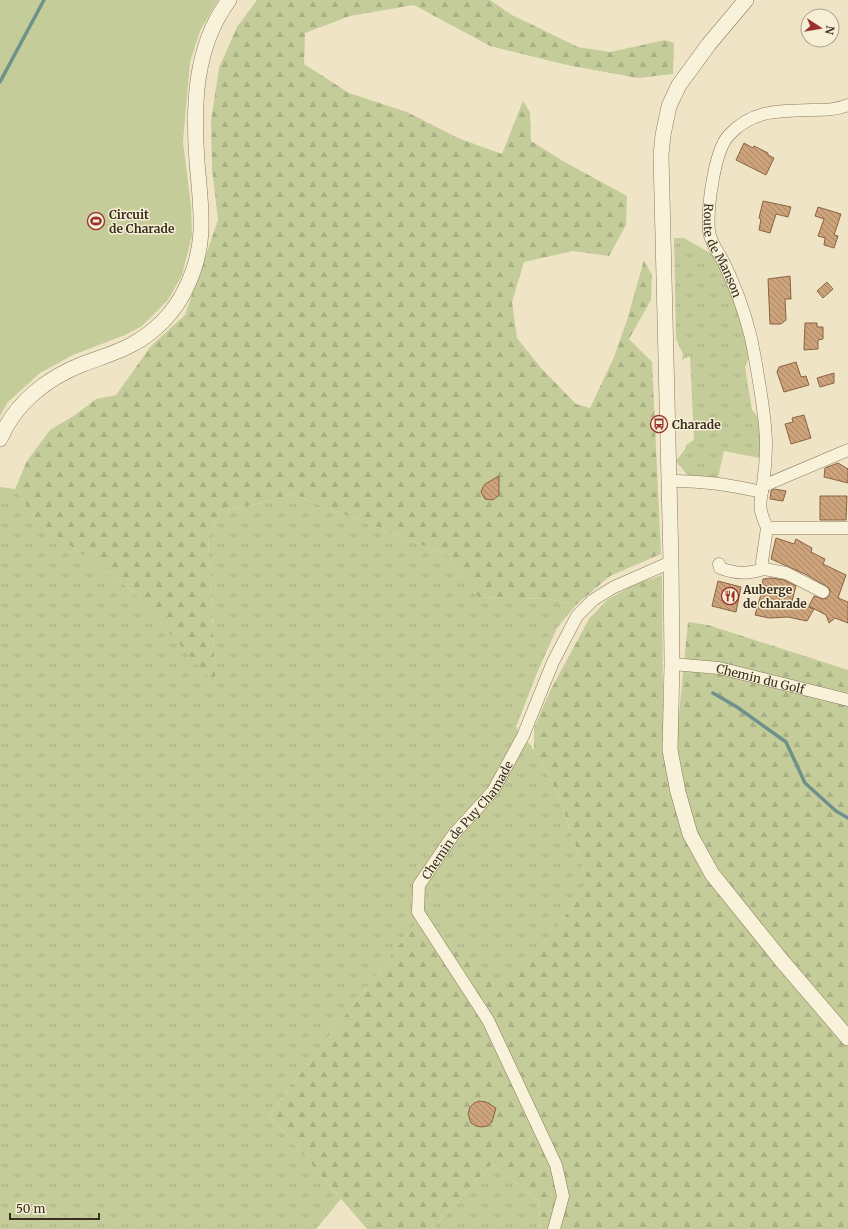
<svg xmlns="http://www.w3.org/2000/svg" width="848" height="1229" viewBox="0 0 848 1229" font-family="Merriweather,serif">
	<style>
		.grass { fill: url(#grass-tufts) }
		.forest { fill: url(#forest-firs) }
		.park { fill: #c4cd9a }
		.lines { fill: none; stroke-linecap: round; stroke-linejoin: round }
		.stream { stroke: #6e918b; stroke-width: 3.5 }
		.building { fill: url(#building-back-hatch); stroke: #8a6341 }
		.minor-casing { stroke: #8b785b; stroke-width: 13 }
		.tertiary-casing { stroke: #8b785b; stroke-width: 16 }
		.minor { stroke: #f9f2da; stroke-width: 12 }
		.tertiary { stroke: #f9f2da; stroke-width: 15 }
		.labels { text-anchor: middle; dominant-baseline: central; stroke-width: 3; stroke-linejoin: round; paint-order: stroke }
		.poi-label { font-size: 12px; font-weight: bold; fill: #3b2e1f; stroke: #f6efd6; text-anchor: start }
		.street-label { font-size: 12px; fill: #3b2e1f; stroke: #f6efd6 }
	</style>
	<defs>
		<pattern id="grass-tufts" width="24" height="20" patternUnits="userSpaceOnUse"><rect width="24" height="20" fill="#c4cd9a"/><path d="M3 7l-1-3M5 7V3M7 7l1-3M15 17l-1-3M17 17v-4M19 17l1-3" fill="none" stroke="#a9b084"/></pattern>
		<pattern id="forest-firs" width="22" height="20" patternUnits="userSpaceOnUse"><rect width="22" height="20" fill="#c4cd9a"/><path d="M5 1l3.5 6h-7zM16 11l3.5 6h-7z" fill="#a9b084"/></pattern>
		<pattern id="building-back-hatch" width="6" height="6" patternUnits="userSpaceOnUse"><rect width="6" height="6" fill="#cda37c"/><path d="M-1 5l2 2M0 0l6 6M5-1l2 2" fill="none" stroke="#a88565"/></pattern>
	</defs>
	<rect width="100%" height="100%" fill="#efe5c6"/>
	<!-- grass -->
	<path class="grass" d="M 674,238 L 684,238 L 717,257 L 741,314 L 750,356 L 745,367 L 752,410 C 765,421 760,443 759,458 L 724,451 L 718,478 L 688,476 L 676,461 L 685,449 L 686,445 L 694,440 L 690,356 L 682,360 L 683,354 L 676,339 Z
		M 0,487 L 15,489 L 39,523 L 133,591 L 216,685 L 208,537 L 220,511 L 258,504 L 293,494 L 449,556 L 478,597 L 549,599 L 576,605 L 557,628 L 537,673 L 516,727 L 534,750 L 559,796 L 587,880 L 575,904 L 503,991 L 420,918 L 269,1115 L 341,1199 L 316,1229 L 0,1229 Z
		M 492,1164 L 538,1200 L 541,1229 L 432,1229 Z"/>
	<!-- forest -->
	<path class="forest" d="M 257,0 L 490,0 L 512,15 L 578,47 L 610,52 L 665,40 L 674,43 L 673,74 L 638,78 L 567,65 L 490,46 L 414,5 L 350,16 L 305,33 L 304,64 L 349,93 L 407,112 L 458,138 L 502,154 L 523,101 L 530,112 L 531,141 L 563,161 L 627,196 L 626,225 L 609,256 L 573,251 L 524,262 L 512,302 L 517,338 L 541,368 L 576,404 L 590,408 L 614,357 L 627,320 L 644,260 L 652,275 L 651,300 L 629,339 L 652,362 L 661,554 L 610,576 L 576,605 L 549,599 L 478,597 L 449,556 L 293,494 L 258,504 L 220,511 L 208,537 L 216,686 L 133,591 L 39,523 L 15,489 L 27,461 L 50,430 L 75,415 L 96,399 L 116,395 L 151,346 L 185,315 L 218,220 L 212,169 L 211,121 L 219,68 L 237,27 Z
		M 662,575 L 663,716 L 679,714 L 688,622 L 708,625 L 848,670 L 848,1229 L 541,1229 L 538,1200 L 492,1164 L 432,1229 L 367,1229 L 269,1115 L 420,918 L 503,990 L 575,904 L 587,880 L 559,796 L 534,750 L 534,728 L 550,691 L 589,619 L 607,600 L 633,585 Z"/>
	<!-- park -->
	<path class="park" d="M 0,0 L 218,0 L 200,31 L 190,62 L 183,142 L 191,206 L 192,236 L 182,275 L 168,300 L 142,326 L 125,335 L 73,355 L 40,373 L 8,402 L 0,416 Z"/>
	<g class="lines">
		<!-- stream -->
		<path class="stream" d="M 0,82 L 44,0
			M 713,693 L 737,707 L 786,742 L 805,783 L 836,811 L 848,818"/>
	</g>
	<!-- building -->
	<path class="building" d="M 744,143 L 753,148 L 754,146 L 768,153 L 768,155 L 774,158 L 766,175 L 736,160 Z
		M 763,201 L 791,207 L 788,217 L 776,214 L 770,233 L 759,230 L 761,219 L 759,218 Z
		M 818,207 L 841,214 L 834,235 L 838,236 L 834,248 L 824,245 L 825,238 L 818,236 L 824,219 L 815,216 Z
		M 790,276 L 791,299 L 785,299 L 786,320 L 781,324 L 770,324 L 768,279 Z
		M 827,282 L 833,289 L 823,298 L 817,291 Z
		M 805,323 L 817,323 L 817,327 L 823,327 L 823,339 L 818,340 L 818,349 L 804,350 Z
		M 796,362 L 801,377 L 806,376 L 809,385 L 784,392 L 777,372 L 779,367 Z
		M 834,373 L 834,383 L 820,387 L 817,378 Z
		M 804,415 L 811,438 L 791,444 L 785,424 L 793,422 L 792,418 Z
		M 838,463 L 848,469 L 848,483 L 824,477 L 825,468 Z
		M 499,476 L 499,495 L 493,500 L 485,499 L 481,492 L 483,487 L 485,484 Z
		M 774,489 L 786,491 L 783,501 L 770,499 L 771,491 Z
		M 820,496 L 847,496 L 846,520 L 820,520 Z
		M 776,538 L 794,544 L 796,539 L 812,548 L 811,552 L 825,559 L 823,564 L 846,575 L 838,598 L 848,602 L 848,623 L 835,618 L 829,623 L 826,615 L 809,606 L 814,596 L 823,599 L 827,598 L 830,592 L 829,588 L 807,575 L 771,559 Z
		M 772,578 L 784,580 L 796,586 L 792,601 L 814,609 L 807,621 L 788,617 L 769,618 L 755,615 L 761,594 L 763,579 Z
		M 718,581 L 741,587 L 736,612 L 712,606 Z
		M 479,1101 L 486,1102 L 496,1108 L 492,1122 L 487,1126 L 482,1127 L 476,1126 L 471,1123 L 468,1114 L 470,1107 L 474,1103 Z"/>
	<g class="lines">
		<!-- minor casing -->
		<g class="minor-casing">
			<g id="minor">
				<path id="s1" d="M 848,105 C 836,110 825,110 813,110 C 780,111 753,109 729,135 C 714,151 707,209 709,231 C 710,242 719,253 724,263 C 735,286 744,310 750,334 C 753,346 755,358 757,370 C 761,394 766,420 766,445 C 766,458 765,471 763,484 C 762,492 759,502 761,511 C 762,517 765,522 767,528 L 848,528"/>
				<path d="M 668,481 C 701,480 730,485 762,492"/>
				<path d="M 763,486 L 848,450"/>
				<path d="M 767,528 L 762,562 L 764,569 L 786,573 L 823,592"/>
				<path d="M 719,564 L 720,568 C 736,574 748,574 764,569"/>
				<path id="s2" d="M 672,664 L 719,668 L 848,700"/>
				<path id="s3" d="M 554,1229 L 563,1196 L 556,1165 L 488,1020 L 418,912 L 419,885 L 454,834 L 493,791 L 523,736 L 553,662 L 577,616 L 593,600 L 614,587 L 671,562"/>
			</g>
		</g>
		<!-- tertiary casing -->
		<g class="tertiary-casing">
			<path id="tertiary" d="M 746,0 L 709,44 L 679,85 L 669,106 L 663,135 L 661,155 L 671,562 L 672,664 L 670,750 L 678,792 L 690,834 L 712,874 L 782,961 L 848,1038
				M 0,439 C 15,403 47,378 83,364 C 99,358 116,353 131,345 C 154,333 174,313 185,290 C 208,245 201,210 197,162 C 193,107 194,47 229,0"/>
		</g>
		<!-- minor -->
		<use href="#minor" class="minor"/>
		<!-- tertiary -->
		<use href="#tertiary" class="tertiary"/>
	</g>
	<!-- icons -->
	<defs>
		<g id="stadium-ring" transform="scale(0.9)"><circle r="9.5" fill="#f6efd6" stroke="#9a322b" stroke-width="1.5"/><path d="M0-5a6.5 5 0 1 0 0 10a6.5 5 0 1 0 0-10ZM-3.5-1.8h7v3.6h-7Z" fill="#9a322b"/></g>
		<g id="bus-ring" transform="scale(0.9)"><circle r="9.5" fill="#f6efd6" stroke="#9a322b" stroke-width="1.5"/><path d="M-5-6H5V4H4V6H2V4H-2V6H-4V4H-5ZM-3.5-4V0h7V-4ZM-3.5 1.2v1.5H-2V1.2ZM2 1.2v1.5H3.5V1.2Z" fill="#9a322b"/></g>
		<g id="restaurant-ring" transform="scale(0.9)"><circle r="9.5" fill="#f6efd6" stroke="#9a322b" stroke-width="1.5"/><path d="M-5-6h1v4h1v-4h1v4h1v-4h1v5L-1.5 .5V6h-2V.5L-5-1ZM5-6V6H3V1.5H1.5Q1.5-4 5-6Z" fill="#9a322b"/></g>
	</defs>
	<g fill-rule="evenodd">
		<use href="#stadium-ring" x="96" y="221"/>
		<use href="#bus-ring" x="659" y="424"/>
		<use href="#restaurant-ring" x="730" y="596"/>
	</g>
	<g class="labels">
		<!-- poi labels -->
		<g class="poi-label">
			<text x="109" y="214">Circuit<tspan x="109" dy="14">de Charade</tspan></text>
			<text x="672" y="424">Charade</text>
			<text x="743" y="589">Auberge<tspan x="743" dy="14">de charade</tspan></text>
		</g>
		<!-- street labels -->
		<g class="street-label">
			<text stroke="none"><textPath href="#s1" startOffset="248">Route de Manson</textPath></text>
			<text stroke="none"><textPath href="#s2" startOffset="90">Chemin du Golf</textPath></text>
			<text stroke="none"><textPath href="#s3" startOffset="463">Chemin de Puy Chamade</textPath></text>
		</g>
	</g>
	<!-- north arrow -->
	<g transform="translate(820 28) rotate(102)"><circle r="19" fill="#f6efd6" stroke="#aba28d"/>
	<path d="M0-3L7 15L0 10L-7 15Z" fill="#9a322b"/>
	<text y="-6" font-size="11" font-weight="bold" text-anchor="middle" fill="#3b2e1f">N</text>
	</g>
	<!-- scale -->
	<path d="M10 1213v6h89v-6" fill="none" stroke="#3b2e1f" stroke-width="2"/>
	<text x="16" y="1213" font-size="12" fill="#3b2e1f" stroke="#f6efd6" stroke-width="3" paint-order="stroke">50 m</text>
</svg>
